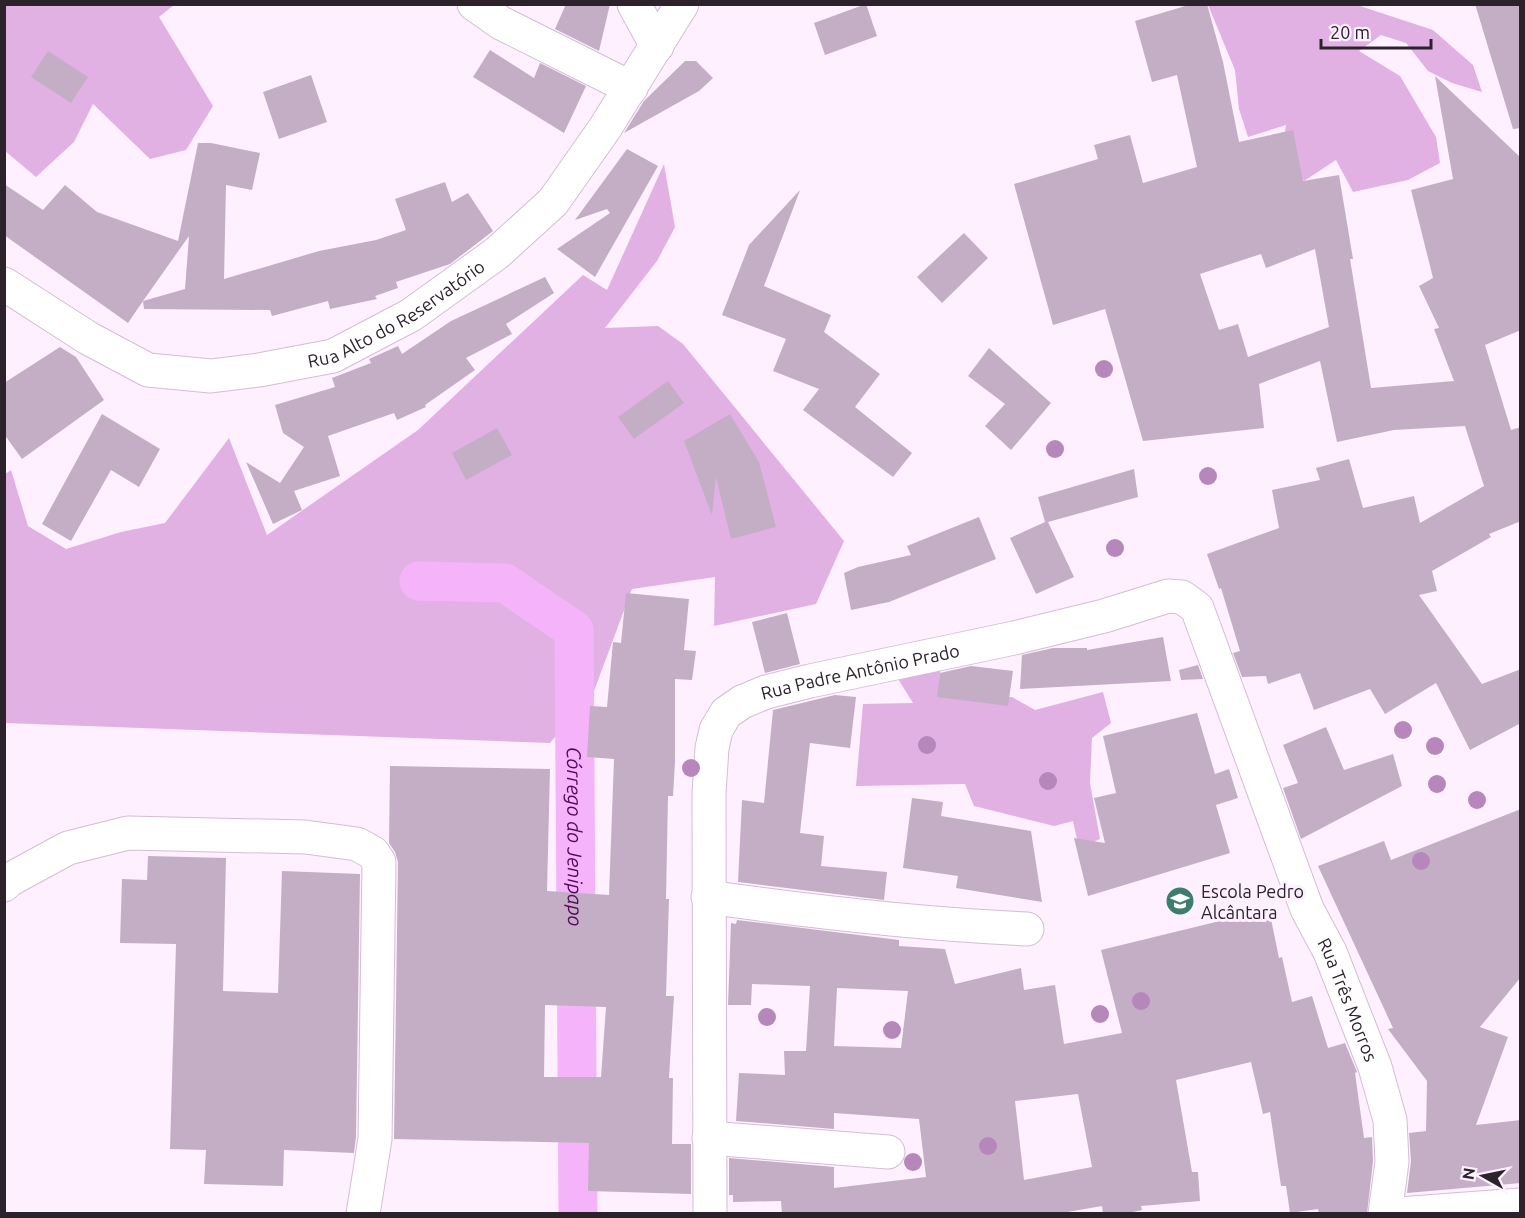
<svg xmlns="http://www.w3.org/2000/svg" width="1525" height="1218" viewBox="0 0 1525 1218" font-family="Ubuntu,sans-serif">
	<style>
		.green { fill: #e1b1e4 }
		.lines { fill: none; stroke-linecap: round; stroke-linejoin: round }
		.canal { stroke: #f5b4fa; stroke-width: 39 }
		.building { fill: #c4aec5; fill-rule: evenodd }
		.minor-casing { stroke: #d3bdd5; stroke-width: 35 }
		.minor { stroke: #fff; stroke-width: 33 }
		.tree { fill: #b687ba }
		.labels { text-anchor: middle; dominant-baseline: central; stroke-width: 6; stroke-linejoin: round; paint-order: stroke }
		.street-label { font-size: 18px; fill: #2b222b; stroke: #fef0ff }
		.poi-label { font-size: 18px; fill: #2b222b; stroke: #fef0ff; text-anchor: start }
		.water-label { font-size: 20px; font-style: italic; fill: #56065d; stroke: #fef0ff }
	</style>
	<rect width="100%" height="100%" fill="#fef0ff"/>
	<!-- green -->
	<path class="green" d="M 5,5 L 174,5 L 159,17 L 213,106 L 186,150 L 150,159 L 93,104 L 74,142 L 36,177 L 5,151 Z
		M 1208,5 L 1357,5 L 1433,30 L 1473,65 L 1482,92 L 1452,83 L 1428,71 L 1406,43 L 1381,35 L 1359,51 L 1400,76 L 1436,137 L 1440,163 L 1408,180 L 1353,192 L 1336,160 L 1304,181 L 1281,157 L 1286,125 L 1248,137 L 1239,109 L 1235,70 Z
		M 664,164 L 675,227 L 657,261 L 605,328 L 658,326 L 683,344 L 844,541 L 816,604 L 714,626 L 715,577 L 632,589 L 594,691 L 550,743 L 5,723 L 5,474 L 11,470 L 28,526 L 66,549 L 121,532 L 165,523 L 229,438 L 267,535 L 418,430 L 583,275 L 607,290 Z
		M 941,663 L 938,697 L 1012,697 L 1035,710 L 1103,692 L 1111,723 L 1092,738 L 1090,783 L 1100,839 L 1079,848 L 1073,821 L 1054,826 L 974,806 L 965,784 L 856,786 L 863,704 L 913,703 L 895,674 Z"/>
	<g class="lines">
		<!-- canal -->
		<path class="canal" id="s1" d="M 419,581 L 505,583 L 574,630 L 578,1214"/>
	</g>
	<!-- building -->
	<path class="building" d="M 566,4 L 610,4 L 599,51 L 555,29 Z
		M 866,4 L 877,36 L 825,55 L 814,23 Z
		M 1192,4 L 1207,4 L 1223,62 L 1239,142 L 1293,130 L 1303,181 L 1339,175 L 1353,259 L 1350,259 L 1371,388 L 1454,381 L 1434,329 L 1439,328 L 1419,286 L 1433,278 L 1411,190 L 1453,179 L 1435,76 L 1521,158 L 1521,330 L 1485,345 L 1511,430 L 1521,427 L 1521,521 L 1489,534 L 1491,537 L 1432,571 L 1437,591 L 1419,595 L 1482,684 L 1521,669 L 1521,723 L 1470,750 L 1436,683 L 1385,714 L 1370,689 L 1314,710 L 1300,673 L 1268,684 L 1266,676 L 1242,677 L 1233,653 L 1240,651 L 1221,588 L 1219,589 L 1207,554 L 1279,528 L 1272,490 L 1320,480 L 1316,468 L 1349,459 L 1363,508 L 1414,496 L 1420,523 L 1484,486 L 1465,426 L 1394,430 L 1337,442 L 1320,361 L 1259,384 L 1264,428 L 1143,441 L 1105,309 L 1053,325 L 1014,184 L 1098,159 L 1094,145 L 1130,135 L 1143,183 L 1197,167 L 1177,75 L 1152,82 L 1135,21 ZM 1315,249 L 1329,327 L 1248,357 L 1238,324 L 1219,330 L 1200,274 L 1261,254 L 1266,268 Z
		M 1475,4 L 1521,4 L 1521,128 L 1513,129 Z
		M 490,50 L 534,78 L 540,63 L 586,86 L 564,133 L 473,77 Z
		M 48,51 L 88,77 L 71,103 L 31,77 Z
		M 685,61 L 696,61 L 713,78 L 699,91 L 624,133 L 644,101 Z
		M 311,75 L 327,122 L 279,139 L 263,92 Z
		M 198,143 L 211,143 L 260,153 L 252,190 L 226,185 L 224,279 L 319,251 L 376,240 L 406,230 L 395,199 L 445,182 L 452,202 L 468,193 L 493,231 L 450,264 L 396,282 L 398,288 L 375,296 L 377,299 L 330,309 L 328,301 L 272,316 L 270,310 L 144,309 L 143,301 L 128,323 L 4,235 L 4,184 L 43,210 L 65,185 L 97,212 L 178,241 ZM 189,236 L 185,289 L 143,301 L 184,243 Z
		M 627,149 L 658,166 L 595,277 L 557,249 L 610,213 L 607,209 L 575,220 Z
		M 800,190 L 764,286 L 831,315 L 824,332 L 880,374 L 855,407 L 912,453 L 893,477 L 803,410 L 819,389 L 773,371 L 786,339 L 722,315 L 749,245 Z
		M 964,233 L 988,258 L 942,303 L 917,277 Z
		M 545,277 L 554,293 L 506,324 L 512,334 L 466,358 L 475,370 L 425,405 L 426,407 L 397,420 L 394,413 L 328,436 L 340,476 L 294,491 L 302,510 L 273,524 L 246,462 L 280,483 L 304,447 L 283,433 L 275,405 L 335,387 L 332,378 L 371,363 L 369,359 L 398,346 L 402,354 L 451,321 Z
		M 60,347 L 76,357 L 104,400 L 22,459 L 4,434 L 4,383 Z
		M 989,348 L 1051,403 L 1011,450 L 985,426 L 1005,404 L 968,376 Z
		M 668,381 L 684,403 L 634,439 L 618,417 Z
		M 102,414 L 160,449 L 139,487 L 111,470 L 71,541 L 42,524 Z
		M 730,414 L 759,462 L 776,527 L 731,539 L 716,477 L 712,515 L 684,441 Z
		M 497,428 L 512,455 L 466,480 L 452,453 Z
		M 1134,469 L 1138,497 L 1048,522 L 1074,577 L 1036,594 L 1010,538 L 1045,522 L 1038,497 Z
		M 979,517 L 996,559 L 889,602 L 851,610 L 844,573 L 858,567 L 911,555 L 907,546 Z
		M 626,593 L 689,599 L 684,650 L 696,651 L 692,680 L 675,679 L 675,762 L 673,796 L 668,796 L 666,899 L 669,899 L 666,996 L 674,996 L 669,1078 L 673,1078 L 672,1144 L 691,1144 L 691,1194 L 588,1191 L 589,1143 L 394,1139 L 398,862 L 395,852 L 389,843 L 390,766 L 550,769 L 547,891 L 609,895 L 614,759 L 587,757 L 590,706 L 607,707 L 613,642 L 621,643 ZM 545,1005 L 606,1007 L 601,1077 L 544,1077 Z
		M 787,613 L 800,664 L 765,673 L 752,622 Z
		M 1163,637 L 1171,681 L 1020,689 L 1022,655 L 1053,648 L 1087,648 L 1087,650 Z
		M 1198,665 L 1203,679 L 1181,680 L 1179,670 Z
		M 971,666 L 1013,671 L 1008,706 L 937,697 L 940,673 Z
		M 835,695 L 856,697 L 850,748 L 810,743 L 800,833 L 824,836 L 821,866 L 887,872 L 884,900 L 738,882 L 742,800 L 764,803 L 773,710 Z
		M 1197,713 L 1215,774 L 1229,769 L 1238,798 L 1216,805 L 1230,853 L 1088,896 L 1074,838 L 1105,843 L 1094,798 L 1116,793 L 1103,736 Z
		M 1326,727 L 1344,770 L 1393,754 L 1402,786 L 1301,839 L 1283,788 L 1298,783 L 1283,745 Z
		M 912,798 L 943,802 L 941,816 L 1031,831 L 1042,902 L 956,888 L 958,876 L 903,868 Z
		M 1521,809 L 1521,977 L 1480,1027 L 1508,1037 L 1476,1125 L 1521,1120 L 1521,1183 L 1407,1193 L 1411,1161 L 1409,1133 L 1426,1131 L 1427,1081 L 1388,1029 L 1393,1028 L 1318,866 L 1384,841 L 1391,860 Z
		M 148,856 L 226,858 L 223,991 L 278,993 L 282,871 L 360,874 L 356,1137 L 354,1153 L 284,1150 L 283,1186 L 204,1184 L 206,1150 L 170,1149 L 176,944 L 120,943 L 122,879 L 147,880 Z
		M 1269,909 L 1279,958 L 1282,957 L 1292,1002 L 1312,996 L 1328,1048 L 1345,1043 L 1357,1072 L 1355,1073 L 1364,1138 L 1372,1137 L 1373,1161 L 1367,1214 L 1319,1214 L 1318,1209 L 1290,1213 L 1286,1186 L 1281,1186 L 1270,1112 L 1263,1114 L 1251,1062 L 1176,1080 L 1192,1172 L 1198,1172 L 1200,1201 L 1141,1206 L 1142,1210 L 1124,1214 L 1103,1214 L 1102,1206 L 1056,1214 L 782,1214 L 781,1201 L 733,1202 L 733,1195 L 729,1195 L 729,1158 L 834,1167 L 834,1188 L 926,1177 L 919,1119 L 834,1113 L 834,1129 L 736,1121 L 739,1073 L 785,1075 L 784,1051 L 806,1051 L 810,986 L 752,984 L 751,1005 L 728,1005 L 731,923 L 736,924 L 737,920 L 899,940 L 899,946 L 945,949 L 955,984 L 1021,968 L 1024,990 L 1055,985 L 1064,1044 L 1122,1033 L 1101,950 ZM 837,988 L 908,991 L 901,1048 L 834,1046 ZM 1078,1094 L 1092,1167 L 1024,1180 L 1015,1101 Z"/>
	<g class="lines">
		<!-- minor casing -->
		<g class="minor-casing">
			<g id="minor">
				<path d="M 474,4 L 501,23 L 631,88"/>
				<path d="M 634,4 L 657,46"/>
				<path id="s2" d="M 4,284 L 88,338 L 148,370 L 211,376 L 259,370 L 333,356 L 411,315 L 497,253 L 553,202 L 605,128 L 682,4"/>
				<path d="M 4,885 L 9,880 L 68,848 L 128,833 L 305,837 L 357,844 L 373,853 L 379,862 L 375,1139 L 363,1214"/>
				<path d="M 708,897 C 813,912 920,924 1027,929"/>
				<path d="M 709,1138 L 888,1152"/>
				<path id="s3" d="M 710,1214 L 709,793 L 712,748 L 716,730 L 726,713 L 742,702 L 766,692 L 810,681 L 1014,638 L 1104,616 L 1168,596 L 1182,597 L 1197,608 L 1307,909 L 1330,952 L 1375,1067 L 1390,1120 L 1392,1162 L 1385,1214"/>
				<path d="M 1399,1214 L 1520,1205"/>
			</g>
		</g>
		<!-- minor -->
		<use href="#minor" class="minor"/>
	</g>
	<!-- trees -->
	<g class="tree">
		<circle cx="1104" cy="369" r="9"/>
		<circle cx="1055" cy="449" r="9"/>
		<circle cx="1208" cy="476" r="9"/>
		<circle cx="1115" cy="548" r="9"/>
		<circle cx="1403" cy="730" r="9"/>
		<circle cx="927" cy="745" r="9"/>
		<circle cx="1435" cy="746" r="9"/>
		<circle cx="691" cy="768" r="9"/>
		<circle cx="1048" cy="781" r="9"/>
		<circle cx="1437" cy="784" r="9"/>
		<circle cx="1477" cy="800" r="9"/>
		<circle cx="1421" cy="861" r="9"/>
		<circle cx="1141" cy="1001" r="9"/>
		<circle cx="1100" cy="1014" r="9"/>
		<circle cx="767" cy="1017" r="9"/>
		<circle cx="892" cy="1030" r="9"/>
		<circle cx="988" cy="1146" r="9"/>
		<circle cx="913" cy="1162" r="9"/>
	</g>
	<!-- icons -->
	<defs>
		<g id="school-disc" transform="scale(1.5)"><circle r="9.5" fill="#3d7d6d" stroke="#fef0ff"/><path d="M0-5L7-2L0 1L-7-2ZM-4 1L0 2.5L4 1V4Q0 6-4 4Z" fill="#fff"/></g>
	</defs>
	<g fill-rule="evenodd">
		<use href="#school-disc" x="1180" y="901"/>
	</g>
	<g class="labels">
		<!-- street labels -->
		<g class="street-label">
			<text stroke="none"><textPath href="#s2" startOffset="430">Rua Alto do Reservatório</textPath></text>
			<text stroke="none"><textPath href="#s3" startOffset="646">Rua Padre Antônio Prado</textPath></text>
			<text stroke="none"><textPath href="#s3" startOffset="1416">Rua Três Morros</textPath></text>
		</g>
		<!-- poi labels -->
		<g class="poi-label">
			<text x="1201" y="891">Escola Pedro<tspan x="1201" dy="21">Alcântara</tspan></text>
		</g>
		<!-- water labels -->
		<g class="water-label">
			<text stroke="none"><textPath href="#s1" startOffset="376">Córrego do Jenipapo</textPath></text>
		</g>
	</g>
	<!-- border -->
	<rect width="1525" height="1218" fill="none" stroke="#2b222b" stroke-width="12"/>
	<!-- north arrow -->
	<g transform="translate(1483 1176) rotate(279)" stroke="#fef0ff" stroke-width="4.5" paint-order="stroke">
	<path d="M0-4.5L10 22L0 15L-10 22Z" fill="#2b222b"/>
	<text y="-9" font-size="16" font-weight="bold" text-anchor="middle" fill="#2b222b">N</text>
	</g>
	<!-- scale -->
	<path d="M1321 39v9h110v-9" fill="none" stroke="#2b222b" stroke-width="3"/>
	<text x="1330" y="39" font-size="18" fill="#2b222b" stroke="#fef0ff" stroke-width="4.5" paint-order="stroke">20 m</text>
</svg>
